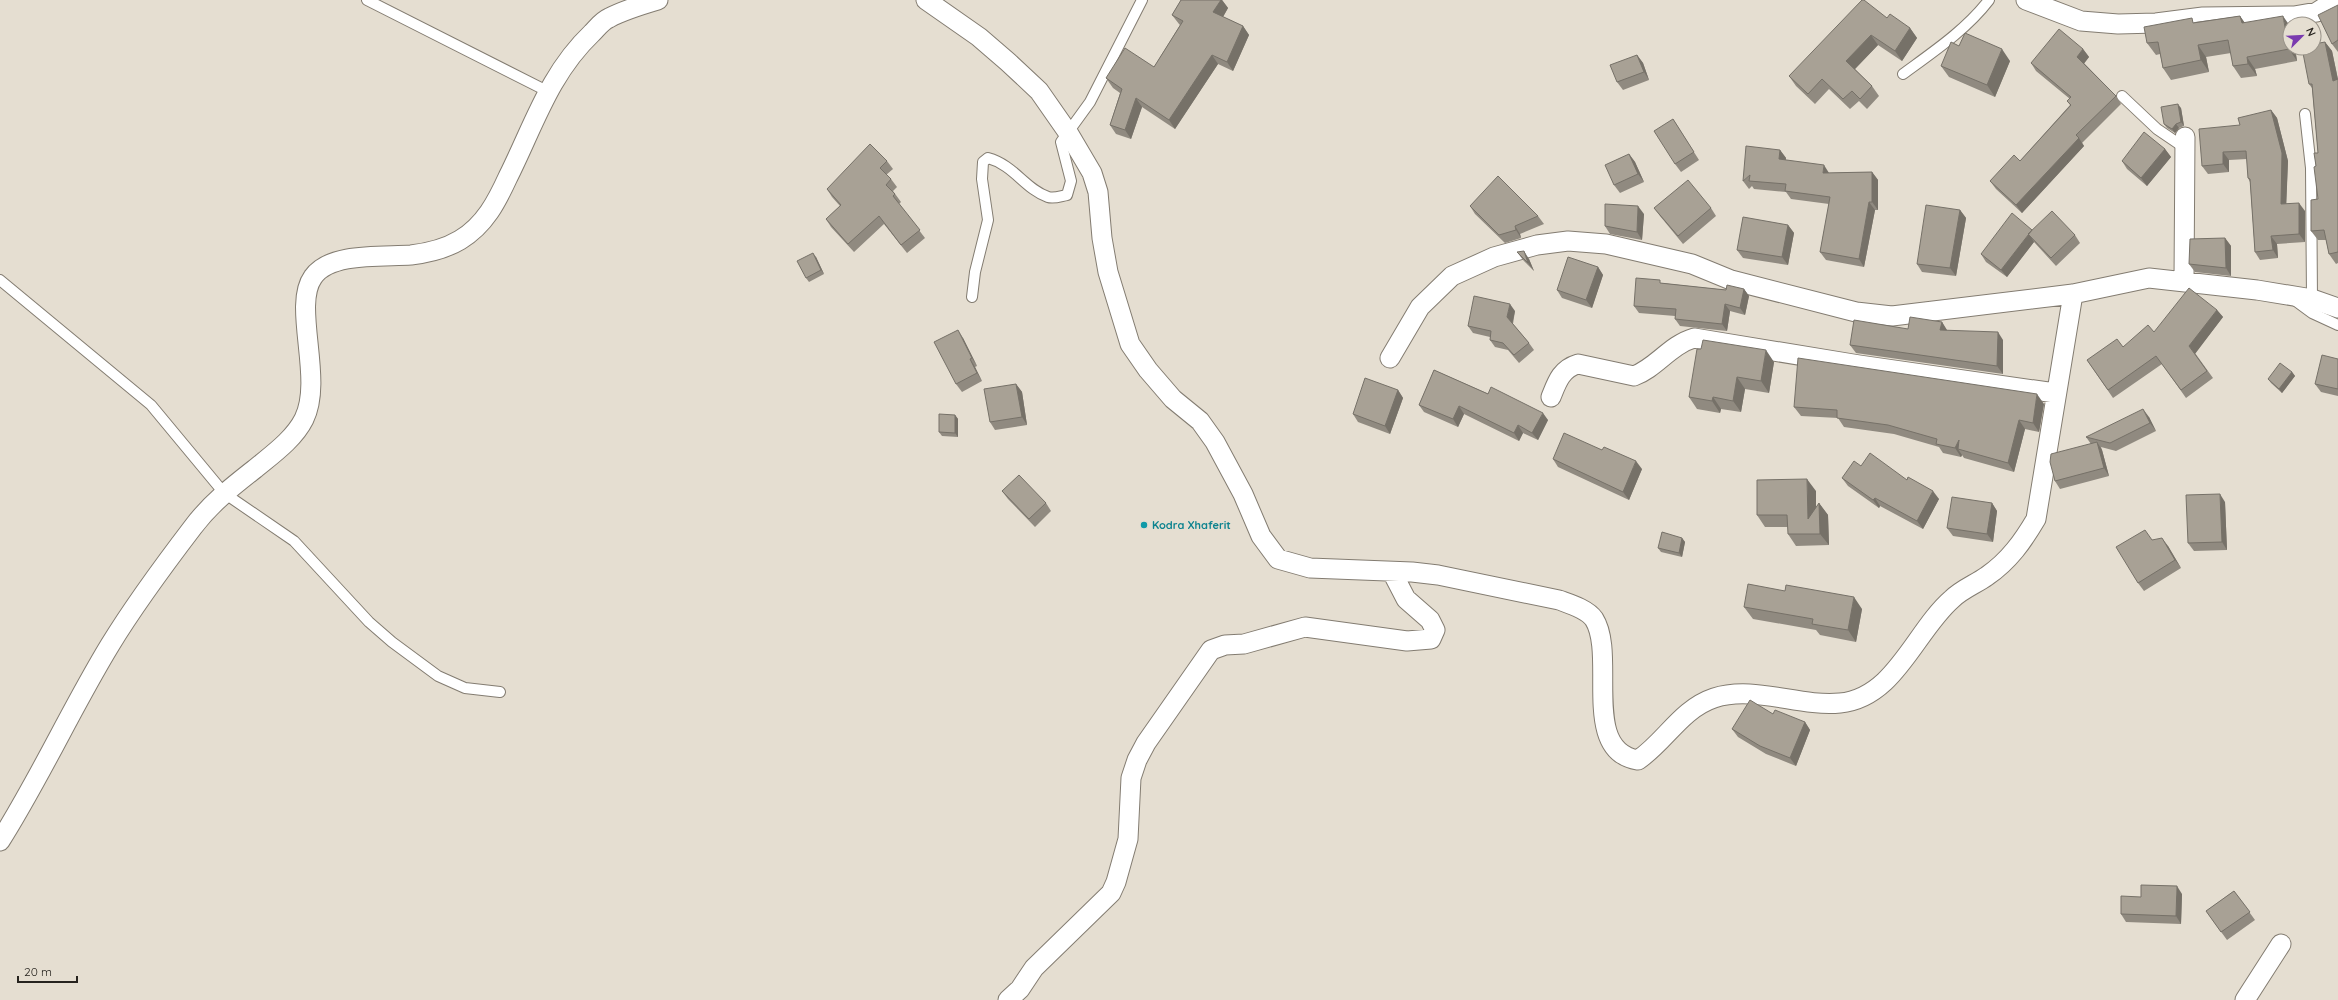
<svg xmlns="http://www.w3.org/2000/svg" width="2338" height="1000" viewBox="0 0 2338 1000" font-family="Quicksand,sans-serif">
	<style>
		.lines { fill: none; stroke-linecap: round; stroke-linejoin: round }
		.lane-casing { stroke: #837c71; stroke-width: 12 }
		.street-casing { stroke: #837c71; stroke-width: 21 }
		.lane { stroke: #fff; stroke-width: 10 }
		.street { stroke: #fff; stroke-width: 19 }
		.wall { fill: #908a80 }
		.shaded-wall { fill: #767168 }
		.building { fill: #a8a195; stroke: #767168 }
		.culture-dot { fill: #0f9aa8; stroke: #e5ded1; stroke-width: 1.5 }
		.labels { text-anchor: middle; dominant-baseline: central; stroke-width: 3; stroke-linejoin: round; paint-order: stroke }
		.culture-label { font-size: 11px; font-weight: bold; fill: #0d838f; stroke: #e5ded1; text-anchor: start }
	</style>
	<rect width="100%" height="100%" fill="#e5ded1"/>
	<g class="lines">
		<!-- lane casing -->
		<g class="lane-casing">
			<path id="lane" d="M 367,0 L 547,91
				M 1903,74 C 1933,52 1966,30 1989,0
				M 2122,96 L 2157,129 L 2185,148
				M 2305,114 L 2311,168 L 2312,299
				M 0,280 L 151,405 L 224,493 L 294,541 L 369,622 L 392,642 L 438,676 L 465,688 L 500,692
				M 972,297 L 975,272 L 988,220 L 982,179 L 983,162 L 988,158 C 1014,165 1025,189 1048,197 C 1054,199 1061,196 1067,195 L 1071,181 L 1061,142 L 1090,102 L 1142,0
				M 2293,299 L 2312,313 L 2338,325"/>
		</g>
		<!-- street casing -->
		<g class="street-casing">
			<path id="street" d="M 926,0 L 979,37 L 1008,62 L 1039,91 L 1069,134 L 1092,173 L 1098,192 L 1102,238 L 1108,272 L 1130,344 L 1148,370 L 1173,399 L 1200,421 L 1215,442 L 1243,494 L 1261,536 L 1278,559 L 1310,568 L 1412,572 L 1438,575 L 1559,600 C 1570,604 1587,609 1594,619 C 1617,655 1580,751 1638,760 C 1665,742 1681,709 1714,698 C 1754,685 1799,707 1840,703 C 1895,698 1915,631 1952,599 C 1962,589 1976,584 1987,576 C 2009,561 2023,541 2036,519 L 2073,294
				M 2026,0 L 2081,21 L 2118,24 L 2156,23 L 2203,17 L 2294,16 L 2317,12 L 2328,5 L 2332,0
				M 2184,280 L 2185,137
				M 1390,358 L 1420,307 L 1452,276 L 1494,257 L 1537,245 L 1568,241 L 1606,244 L 1692,264 L 1731,280 L 1856,312 L 1892,316 L 2073,294 L 2149,278 L 2257,290 L 2312,299 L 2338,308
				M 1551,397 C 1557,382 1561,369 1578,364 L 1634,376 C 1656,368 1670,345 1694,338 L 1859,365 L 2055,393
				M 0,841 C 40,778 71,709 110,645 C 135,604 164,565 193,527 C 211,503 233,486 256,468 C 273,454 294,439 304,419 C 324,379 292,306 313,277 C 330,252 383,257 411,255 C 428,253 445,249 460,240 C 485,225 497,201 508,177 C 534,125 549,74 592,33 C 597,28 602,21 609,18 C 624,10 641,5 658,0
				M 1008,1000 L 1020,989 L 1034,968 L 1111,893 L 1116,882 L 1128,839 L 1131,778 L 1137,760 L 1146,743 L 1211,650 L 1225,645 L 1244,644 L 1305,627 L 1407,641 L 1431,639 L 1435,630 L 1430,620 L 1406,599 L 1392,572
				M 2245,1000 L 2281,944"/>
		</g>
		<!-- lane -->
		<use href="#lane" class="lane"/>
		<!-- street -->
		<use href="#street" class="street"/>
	</g>
	<!-- wall -->
	<path class="wall" d="M 1181,0 L 1222,0 L 1228,8 L 1223,17 L 1243,26 L 1249,35 L 1233,71 L 1218,64 L 1175,129 L 1142,107 L 1131,139 L 1116,134 L 1110,125 L 1120,93 L 1113,88 L 1106,78 L 1154,67 L 1180,25 L 1179,24 L 1172,15 Z
		M 2338,5 L 2338,52 L 2332,44 Z
		M 2240,16 L 2245,23 L 2290,48 L 2295,48 L 2297,61 L 2255,69 L 2257,76 L 2241,78 L 2233,66 L 2231,53 L 2206,57 L 2209,72 L 2171,80 L 2163,68 L 2160,54 L 2156,55 L 2147,43 L 2195,22 Z
		M 1887,18 L 1910,28 L 1917,38 L 1902,61 L 1878,45 L 1855,69 L 1872,86 L 1879,96 L 1867,109 L 1859,101 L 1850,109 L 1829,89 L 1815,104 L 1796,86 L 1789,76 Z
		M 2325,42 L 2332,51 L 2338,79 L 2338,263 L 2336,264 L 2329,254 L 2326,240 L 2318,240 L 2311,231 L 2318,199 L 2316,166 L 2318,153 L 2312,88 L 2309,84 Z
		M 1959,46 L 2010,61 L 1995,97 L 1949,77 L 1941,66 Z
		M 2083,49 L 2089,57 L 2084,63 L 2116,96 L 2121,104 L 2082,143 L 2084,146 L 2022,213 L 1996,189 L 1990,181 L 2020,161 L 2070,105 L 2067,101 L 2070,99 L 2036,71 L 2031,63 Z
		M 1637,55 L 1643,63 L 1649,80 L 1623,90 L 1617,82 Z
		M 2181,108 L 2184,126 L 2179,128 L 2175,133 L 2167,128 L 2164,124 Z
		M 2271,110 L 2277,118 L 2288,161 L 2286,204 L 2305,211 L 2305,242 L 2277,244 L 2278,258 L 2260,260 L 2255,252 L 2250,182 L 2248,178 L 2247,159 L 2229,160 L 2229,172 L 2208,174 L 2202,166 L 2240,125 Z
		M 1673,119 L 1699,160 L 1681,172 L 1675,164 Z
		M 2165,149 L 2171,157 L 2147,186 L 2127,169 L 2122,161 Z
		M 1780,150 L 1786,158 L 1785,160 L 1829,173 L 1872,172 L 1878,180 L 1878,210 L 1875,210 L 1864,267 L 1826,260 L 1820,252 L 1829,204 L 1791,199 L 1786,192 L 1754,189 L 1752,186 L 1749,189 L 1743,181 Z
		M 1629,154 L 1635,162 L 1644,182 L 1620,193 L 1614,185 Z
		M 887,161 L 893,169 L 886,175 L 891,179 L 897,187 L 893,191 L 901,202 L 899,204 L 925,238 L 907,253 L 884,224 L 854,252 L 831,227 L 826,219 L 840,206 L 832,197 L 827,189 Z
		M 1470,206 L 1538,216 L 1544,224 L 1520,234 L 1521,238 L 1505,243 L 1475,214 Z
		M 1654,208 L 1711,208 L 1716,216 L 1683,244 L 1660,216 Z
		M 1960,210 L 1966,218 L 1956,276 L 1922,272 L 1917,264 Z
		M 1644,214 L 1642,240 L 1610,234 L 1605,226 Z
		M 1788,225 L 1794,233 L 1788,265 L 1743,258 L 1737,250 Z
		M 2032,231 L 2075,235 L 2080,243 L 2056,266 L 2034,242 L 2007,277 L 1986,262 L 1981,254 Z
		M 2225,238 L 2231,246 L 2231,276 L 2195,272 L 2189,264 Z
		M 1517,252 L 1529,259 L 1534,271 L 1523,260 Z
		M 816,257 L 824,274 L 809,282 L 806,278 Z
		M 1598,267 L 1603,275 L 1592,308 L 1562,298 L 1557,290 Z
		M 1662,283 L 1726,290 L 1744,289 L 1749,296 L 1745,315 L 1730,311 L 1727,331 L 1680,326 L 1675,319 L 1675,316 L 1639,313 L 1634,306 Z
		M 2217,310 L 2223,317 L 2195,353 L 2213,378 L 2186,398 L 2162,364 L 2113,398 L 2087,360 L 2123,347 L 2154,332 Z
		M 1515,311 L 1513,324 L 1529,343 L 1534,350 L 1519,363 L 1508,350 L 1495,347 L 1490,340 L 1490,337 L 1473,333 L 1468,326 Z
		M 1942,322 L 1947,331 L 2003,340 L 2003,374 L 1856,353 L 1850,345 L 1908,329 Z
		M 963,338 L 977,366 L 975,367 L 982,381 L 962,392 L 956,384 Z
		M 1701,349 L 1774,362 L 1769,393 L 1745,389 L 1741,412 L 1721,409 L 1720,413 L 1697,409 L 1689,397 Z
		M 2338,359 L 2338,396 L 2321,392 L 2315,384 Z
		M 1434,370 L 1548,420 L 1538,440 L 1523,433 L 1519,441 L 1464,414 L 1458,427 L 1424,412 L 1419,405 Z
		M 2292,372 L 2295,376 L 2282,393 L 2271,383 L 2268,379 Z
		M 1016,384 L 1022,392 L 1027,425 L 995,430 L 990,422 Z
		M 1398,390 L 1403,398 L 1390,434 L 1358,422 L 1353,414 Z
		M 2044,404 L 2039,432 L 2025,429 L 2014,472 L 1964,458 L 1962,455 L 1961,457 L 1943,453 L 1939,447 L 1894,434 L 1844,427 L 1838,418 L 1801,416 L 1794,407 Z
		M 955,415 L 958,419 L 958,437 L 942,436 L 939,432 Z
		M 2149,417 L 2156,431 L 2116,451 L 2101,447 L 2102,450 L 2109,476 L 2060,489 L 2055,481 L 2091,444 L 2086,437 Z
		M 1553,459 L 1642,469 L 1629,500 L 1558,467 Z
		M 1842,478 L 1907,480 L 1939,499 L 1923,529 L 1880,506 L 1879,508 L 1848,486 Z
		M 1002,491 L 1046,503 L 1051,511 L 1035,527 L 1008,499 Z
		M 1816,491 L 1816,508 L 1819,503 L 1828,515 L 1829,545 L 1796,546 L 1788,534 L 1788,527 L 1765,527 L 1757,515 Z
		M 2225,502 L 2227,550 L 2194,551 L 2188,543 Z
		M 1992,503 L 1997,511 L 1993,542 L 1953,536 L 1947,528 Z
		M 1682,538 L 1685,542 L 1682,557 L 1661,552 L 1658,548 Z
		M 2153,540 L 2168,546 L 2181,568 L 2144,591 L 2138,583 Z
		M 1785,591 L 1862,609 L 1856,642 L 1820,635 L 1816,630 L 1753,619 L 1744,607 Z
		M 1773,714 L 1805,722 L 1810,730 L 1796,766 L 1766,754 L 1738,737 L 1732,729 Z
		M 2234,891 L 2255,920 L 2227,940 L 2206,911 Z
		M 2182,894 L 2181,924 L 2126,922 L 2121,914 Z"/>
	<!-- shaded-wall -->
	<path class="shaded-wall" d="M 1221,0 L 1222,0 L 1228,8 L 1220,22 L 1213,12 Z
		M 2240,16 L 2248,28 L 2242,23 Z
		M 2283,16 L 2290,26 L 2290,48 L 2295,48 L 2297,61 L 2289,49 Z
		M 1243,26 L 1249,35 L 1233,71 L 1227,62 Z
		M 1910,28 L 1917,38 L 1902,61 L 1895,51 Z
		M 1871,35 L 1878,45 L 1853,71 L 1846,61 Z
		M 2325,42 L 2332,51 L 2338,80 L 2333,81 Z
		M 2198,45 L 2206,57 L 2209,72 L 2201,60 Z
		M 2002,49 L 2010,61 L 1995,97 L 1987,85 Z
		M 2083,49 L 2089,57 L 2083,65 L 2077,57 Z
		M 1212,55 L 1218,64 L 1175,129 L 1169,120 Z
		M 1637,55 L 1643,63 L 1649,80 L 1644,72 Z
		M 2247,57 L 2255,69 L 2257,76 L 2248,64 Z
		M 1136,98 L 1142,107 L 1131,139 L 1125,130 Z
		M 2178,104 L 2181,108 L 2184,126 L 2181,122 Z
		M 2271,110 L 2277,118 L 2288,161 L 2286,212 L 2281,204 Z
		M 2176,124 L 2179,128 L 2175,133 L 2172,129 Z
		M 2079,138 L 2084,146 L 2022,213 L 2016,205 Z
		M 2165,149 L 2171,157 L 2147,186 L 2141,178 Z
		M 1780,150 L 1786,158 L 1785,167 L 1779,159 Z
		M 2223,152 L 2229,160 L 2229,172 L 2223,164 Z
		M 1629,154 L 1635,162 L 1644,182 L 1638,174 Z
		M 1824,165 L 1829,173 L 1823,173 Z
		M 1872,172 L 1878,180 L 1878,210 L 1872,202 Z
		M 1869,202 L 1875,210 L 1864,267 L 1859,259 Z
		M 2299,203 L 2305,211 L 2305,242 L 2299,234 Z
		M 1638,206 L 1644,214 L 1642,240 L 1637,232 Z
		M 1960,210 L 1966,218 L 1956,276 L 1950,268 Z
		M 1788,225 L 1794,233 L 1788,265 L 1782,257 Z
		M 1515,226 L 1520,234 L 1521,238 L 1516,230 Z
		M 2029,234 L 2034,242 L 2007,277 L 2001,270 Z
		M 2271,236 L 2277,244 L 2278,258 L 2273,250 Z
		M 2225,238 L 2231,246 L 2231,276 L 2226,268 Z
		M 1524,251 L 1529,259 L 1534,271 L 1528,263 Z
		M 813,253 L 816,257 L 824,274 L 821,270 Z
		M 1598,267 L 1603,275 L 1592,308 L 1586,300 Z
		M 1744,289 L 1749,296 L 1745,315 L 1740,308 Z
		M 1510,304 L 1515,311 L 1512,325 L 1507,317 Z
		M 1725,304 L 1730,311 L 1727,331 L 1722,324 Z
		M 2217,310 L 2223,317 L 2195,354 L 2189,346 Z
		M 1942,322 L 1947,330 L 1946,338 L 1940,330 Z
		M 958,330 L 963,338 L 977,366 L 972,358 Z
		M 1998,332 L 2003,340 L 2003,374 L 1997,366 Z
		M 1766,350 L 1774,362 L 1769,393 L 1761,381 Z
		M 970,359 L 975,367 L 982,381 L 977,373 Z
		M 2292,372 L 2295,376 L 2282,393 L 2279,389 Z
		M 1737,377 L 1745,389 L 1741,412 L 1733,401 Z
		M 1016,384 L 1022,392 L 1027,425 L 1022,417 Z
		M 1398,390 L 1403,398 L 1390,434 L 1385,426 Z
		M 2037,394 L 2044,404 L 2039,432 L 2033,423 Z
		M 1713,397 L 1721,409 L 1720,413 L 1712,401 Z
		M 1459,406 L 1464,414 L 1458,427 L 1453,419 Z
		M 2143,409 L 2149,417 L 2156,431 L 2150,423 Z
		M 1543,413 L 1548,420 L 1538,440 L 1532,433 Z
		M 955,415 L 958,419 L 958,437 L 955,433 Z
		M 2019,420 L 2025,429 L 2014,472 L 2008,463 Z
		M 1518,425 L 1523,433 L 1519,441 L 1514,433 Z
		M 1959,440 L 1958,449 L 1962,455 L 1961,457 L 1955,448 Z
		M 2097,442 L 2102,450 L 2109,476 L 2104,468 Z
		M 1636,461 L 1642,469 L 1629,500 L 1623,492 Z
		M 1807,479 L 1816,491 L 1816,531 L 1808,519 Z
		M 1933,491 L 1939,499 L 1923,529 L 1917,521 Z
		M 2220,494 L 2225,502 L 2227,550 L 2222,542 Z
		M 1875,498 L 1880,506 L 1879,508 L 1873,500 Z
		M 1819,503 L 1828,515 L 1829,545 L 1820,534 Z
		M 1992,503 L 1997,511 L 1993,542 L 1987,534 Z
		M 1682,538 L 1685,542 L 1682,557 L 1679,553 Z
		M 2162,538 L 2168,546 L 2181,568 L 2175,560 Z
		M 1854,597 L 1862,609 L 1856,642 L 1848,630 Z
		M 1805,722 L 1810,730 L 1796,766 L 1790,758 Z
		M 2177,886 L 2182,894 L 2181,924 L 2176,916 Z"/>
	<!-- building -->
	<path class="building" d="M 1181,0 L 1221,0 L 1213,12 L 1243,26 L 1227,62 L 1212,55 L 1169,120 L 1136,98 L 1125,130 L 1110,125 L 1122,89 L 1106,78 L 1125,48 L 1154,67 L 1183,21 L 1172,15 Z
		M 1862,0 L 1864,0 L 1887,18 L 1890,14 L 1910,28 L 1895,51 L 1871,35 L 1846,61 L 1872,86 L 1860,99 L 1852,91 L 1843,99 L 1822,79 L 1808,94 L 1789,76 Z
		M 2338,5 L 2338,40 L 2332,44 L 2318,15 Z
		M 2240,16 L 2242,23 L 2283,16 L 2289,49 L 2247,57 L 2248,64 L 2233,66 L 2228,40 L 2198,45 L 2201,60 L 2163,68 L 2158,42 L 2147,43 L 2144,27 L 2192,18 L 2193,23 Z
		M 2059,29 L 2083,49 L 2077,57 L 2116,96 L 2076,135 L 2079,138 L 2016,205 L 1990,181 L 2014,155 L 2020,161 L 2071,105 L 2067,101 L 2071,97 L 2031,63 Z
		M 1965,33 L 2002,49 L 1987,85 L 1941,66 L 1951,42 L 1959,46 Z
		M 2325,42 L 2333,81 L 2338,79 L 2338,252 L 2329,254 L 2324,230 L 2311,231 L 2311,200 L 2318,199 L 2314,167 L 2316,166 L 2314,153 L 2318,153 L 2312,84 L 2309,84 L 2302,48 L 2314,48 L 2314,44 Z
		M 1637,55 L 1644,72 L 1617,82 L 1610,65 Z
		M 2178,104 L 2181,122 L 2176,124 L 2172,129 L 2164,124 L 2161,107 Z
		M 2271,110 L 2282,153 L 2281,204 L 2299,203 L 2299,234 L 2271,236 L 2273,250 L 2255,252 L 2250,179 L 2248,178 L 2246,151 L 2223,152 L 2223,164 L 2202,166 L 2199,129 L 2240,125 L 2238,118 Z
		M 1673,119 L 1694,152 L 1675,164 L 1654,131 Z
		M 2144,132 L 2165,149 L 2141,178 L 2122,161 Z
		M 870,144 L 887,161 L 880,168 L 891,179 L 886,185 L 895,194 L 893,196 L 920,230 L 901,245 L 879,216 L 848,244 L 826,219 L 841,205 L 827,189 Z
		M 1746,146 L 1780,150 L 1779,159 L 1824,165 L 1823,173 L 1872,172 L 1872,202 L 1869,202 L 1859,259 L 1820,252 L 1830,197 L 1785,191 L 1786,184 L 1749,181 L 1750,175 L 1743,181 Z
		M 1629,154 L 1638,174 L 1614,185 L 1605,165 Z
		M 1498,176 L 1538,216 L 1515,226 L 1516,230 L 1499,235 L 1470,206 Z
		M 1688,180 L 1711,208 L 1678,236 L 1654,208 Z
		M 1605,204 L 1638,206 L 1637,232 L 1605,226 Z
		M 1926,205 L 1960,210 L 1950,268 L 1917,264 Z
		M 2052,211 L 2075,235 L 2051,258 L 2028,234 Z
		M 2012,213 L 2032,230 L 2001,270 L 1981,254 Z
		M 1743,217 L 1788,225 L 1782,257 L 1737,250 Z
		M 2225,238 L 2226,268 L 2189,264 L 2190,239 Z
		M 1524,251 L 1528,263 L 1517,252 Z
		M 813,253 L 821,270 L 806,278 L 797,261 Z
		M 1568,257 L 1598,267 L 1586,300 L 1557,290 Z
		M 1636,278 L 1660,280 L 1660,283 L 1726,290 L 1727,285 L 1744,289 L 1740,308 L 1725,304 L 1722,324 L 1675,319 L 1676,309 L 1634,306 Z
		M 2189,288 L 2217,310 L 2189,346 L 2207,371 L 2181,390 L 2156,356 L 2108,390 L 2087,360 L 2117,339 L 2123,347 L 2148,325 L 2154,332 Z
		M 1474,296 L 1510,304 L 1507,317 L 1529,343 L 1514,355 L 1503,343 L 1490,340 L 1491,331 L 1468,326 Z
		M 1910,317 L 1942,322 L 1940,330 L 1998,332 L 1997,366 L 1850,345 L 1854,320 L 1908,329 Z
		M 958,330 L 972,358 L 970,359 L 977,373 L 956,384 L 934,342 Z
		M 1703,340 L 1766,350 L 1761,381 L 1737,377 L 1733,401 L 1713,397 L 1712,401 L 1689,397 L 1697,349 L 1701,349 Z
		M 2322,355 L 2338,359 L 2338,389 L 2315,384 Z
		M 1798,358 L 2037,394 L 2033,423 L 2019,420 L 2008,463 L 1958,449 L 1959,440 L 1955,448 L 1936,444 L 1937,439 L 1888,425 L 1837,418 L 1837,410 L 1794,407 Z
		M 2280,363 L 2292,372 L 2279,389 L 2268,379 Z
		M 1434,370 L 1488,394 L 1491,387 L 1543,413 L 1532,433 L 1518,425 L 1514,433 L 1459,406 L 1453,419 L 1419,405 Z
		M 1365,378 L 1398,390 L 1385,426 L 1353,414 Z
		M 1016,384 L 1022,417 L 990,422 L 984,389 Z
		M 2143,409 L 2150,423 L 2110,443 L 2086,437 Z
		M 939,414 L 955,415 L 955,433 L 939,432 Z
		M 1564,433 L 1602,450 L 1604,447 L 1636,461 L 1623,492 L 1553,459 Z
		M 2097,442 L 2104,468 L 2055,481 L 2050,462 L 2051,454 Z
		M 1870,453 L 1907,480 L 1908,477 L 1933,491 L 1917,521 L 1875,498 L 1873,500 L 1842,478 L 1854,461 L 1861,466 Z
		M 1019,475 L 1046,503 L 1029,519 L 1002,491 Z
		M 1807,479 L 1808,519 L 1819,503 L 1820,534 L 1788,534 L 1787,515 L 1757,515 L 1757,480 Z
		M 2220,494 L 2222,542 L 2188,543 L 2186,495 Z
		M 1952,497 L 1992,503 L 1987,534 L 1947,528 Z
		M 2145,530 L 2152,540 L 2162,538 L 2175,560 L 2138,583 L 2116,547 Z
		M 1662,532 L 1682,538 L 1679,553 L 1658,548 Z
		M 1748,584 L 1785,591 L 1786,585 L 1854,597 L 1848,630 L 1812,624 L 1813,619 L 1744,607 Z
		M 1750,700 L 1773,714 L 1775,710 L 1805,722 L 1790,758 L 1760,746 L 1732,729 Z
		M 2141,885 L 2177,886 L 2176,916 L 2121,914 L 2121,896 L 2141,897 Z
		M 2234,891 L 2250,912 L 2221,932 L 2206,911 Z"/>
	<!-- markers -->
	<circle class="culture-dot" cx="1144" cy="525" r="4"/>
	<g class="labels">
		<!-- culture labels -->
		<g class="culture-label">
			<text x="1152" y="525">Kodra Xhaferit</text>
		</g>
	</g>
	<!-- north arrow -->
	<g transform="translate(2302 36) rotate(66)"><circle r="19" fill="#e5ded1" stroke="#999389"/>
	<path d="M0-3L7 15L0 10L-7 15Z" fill="#7a3aaf"/>
	<text y="-6" font-size="11" font-weight="bold" text-anchor="middle" fill="#26231e">N</text>
	</g>
	<!-- scale -->
	<path d="M18 976v6h59v-6" fill="none" stroke="#26231e" stroke-width="2"/>
	<text x="24" y="976" font-size="12" fill="#26231e" stroke="#e5ded1" stroke-width="3" paint-order="stroke">20 m</text>
</svg>
